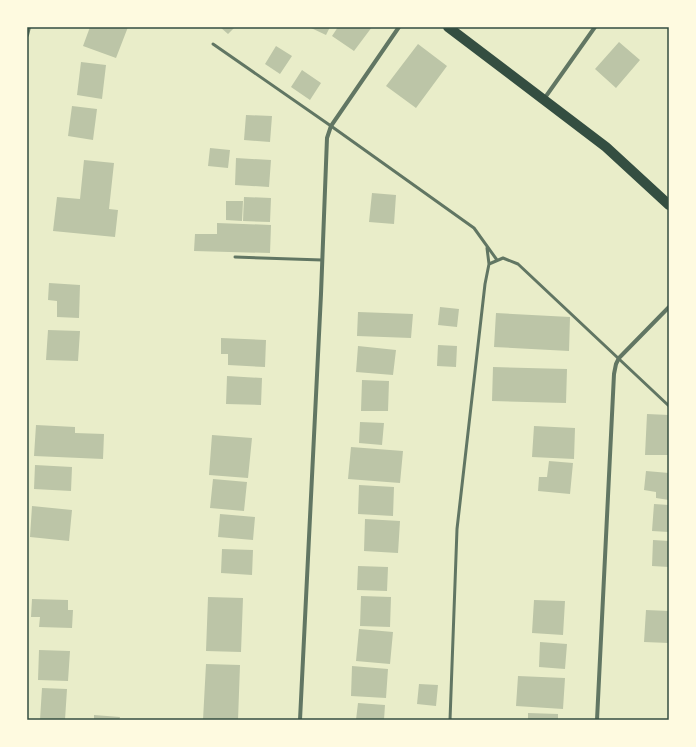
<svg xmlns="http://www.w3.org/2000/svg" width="696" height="747" viewBox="0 0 696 747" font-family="'Open Sans',sans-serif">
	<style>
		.building { fill: #bcc5a7 }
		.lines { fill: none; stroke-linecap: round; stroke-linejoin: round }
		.service { stroke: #617663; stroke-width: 3 }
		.minor { stroke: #617663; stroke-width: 4 }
		.primary { stroke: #344e41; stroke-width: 10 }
		.neatline { fill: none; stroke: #344e41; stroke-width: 1.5 }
	</style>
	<rect width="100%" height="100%" fill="#e9edc9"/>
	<!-- building -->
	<path class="building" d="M 90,27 L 128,27 L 116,58 L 83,46 Z
		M 220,27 L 235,27 L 228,34 Z
		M 309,27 L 330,27 L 326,35 Z
		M 338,27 L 372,27 L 354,51 L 332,36 Z
		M 619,42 L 640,60 L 616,88 L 595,69 Z
		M 418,44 L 447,66 L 416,108 L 386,86 Z
		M 276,46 L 292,56 L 280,74 L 265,64 Z
		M 81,62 L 106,65 L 102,99 L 77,95 Z
		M 302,70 L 321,83 L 310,100 L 291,87 Z
		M 72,106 L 97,109 L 93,140 L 68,136 Z
		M 246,115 L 272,116 L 270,142 L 244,140 Z
		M 210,148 L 230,150 L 228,168 L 208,166 Z
		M 236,158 L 271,160 L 269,187 L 235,185 Z
		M 84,160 L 114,163 L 109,209 L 118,210 L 115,237 L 53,231 L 57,197 L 80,199 Z
		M 372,193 L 396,195 L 394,224 L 369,222 Z
		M 244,197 L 271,198 L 270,222 L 243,221 Z
		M 226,201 L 243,201 L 242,221 L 226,220 Z
		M 217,223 L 271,225 L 270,253 L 194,251 L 195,234 L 217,234 Z
		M 49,283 L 80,285 L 79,318 L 57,317 L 57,301 L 48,300 Z
		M 440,307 L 459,309 L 457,327 L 438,325 Z
		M 358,312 L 413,314 L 411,338 L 357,336 Z
		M 496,313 L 570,317 L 569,351 L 494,347 Z
		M 48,330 L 80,331 L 78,361 L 46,360 Z
		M 221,338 L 266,340 L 265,367 L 228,365 L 228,354 L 221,354 Z
		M 438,345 L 457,346 L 456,367 L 437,366 Z
		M 358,346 L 396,350 L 393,375 L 356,372 Z
		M 493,367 L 567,369 L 566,403 L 492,401 Z
		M 227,376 L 262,378 L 261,405 L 226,404 Z
		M 362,380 L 389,381 L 388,411 L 361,411 Z
		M 647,414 L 669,415 L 669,455 L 645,455 Z
		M 360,422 L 384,423 L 382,445 L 359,443 Z
		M 36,425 L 75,427 L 75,433 L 104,434 L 103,459 L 34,456 Z
		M 534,426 L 575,428 L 574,459 L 532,457 Z
		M 212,435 L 252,438 L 248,478 L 209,475 Z
		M 351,447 L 403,451 L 400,483 L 348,479 Z
		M 549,461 L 573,463 L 570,494 L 538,491 L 539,477 L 547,477 Z
		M 35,465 L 72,467 L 71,491 L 34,489 Z
		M 646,471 L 669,473 L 669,500 L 656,498 L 656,492 L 644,490 Z
		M 213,479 L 247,482 L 244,511 L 210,508 Z
		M 359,485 L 394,487 L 393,516 L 358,514 Z
		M 654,504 L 669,505 L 669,532 L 652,531 Z
		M 32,506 L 72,510 L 69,541 L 30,537 Z
		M 220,514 L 255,517 L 253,540 L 218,537 Z
		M 365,519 L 400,521 L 398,553 L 364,551 Z
		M 653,540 L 669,541 L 669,567 L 652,566 Z
		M 222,549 L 253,550 L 252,575 L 221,573 Z
		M 358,566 L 388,567 L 387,591 L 357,590 Z
		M 361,596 L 391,597 L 390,627 L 360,626 Z
		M 208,597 L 243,598 L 241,652 L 206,651 Z
		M 32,599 L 68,600 L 68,610 L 73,610 L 72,628 L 39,627 L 40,617 L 31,617 Z
		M 534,600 L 565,601 L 563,635 L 532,633 Z
		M 646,610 L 669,611 L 669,643 L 644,642 Z
		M 359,629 L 393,632 L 390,664 L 356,661 Z
		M 540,642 L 567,644 L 565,669 L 539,667 Z
		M 39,650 L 70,651 L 68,681 L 38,680 Z
		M 206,664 L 240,665 L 238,720 L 203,720 Z
		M 352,666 L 388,669 L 386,698 L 351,696 Z
		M 518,676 L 565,678 L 563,709 L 516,706 Z
		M 419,684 L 438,685 L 436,706 L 417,704 Z
		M 42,688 L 67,689 L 65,720 L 40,720 Z
		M 358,703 L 385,705 L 384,720 L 356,720 Z
		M 528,713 L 558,714 L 558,720 L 528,720 Z
		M 94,715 L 120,717 L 119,720 L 94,720 Z"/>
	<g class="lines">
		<!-- service -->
		<path class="service" d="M 213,44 L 331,126 L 474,228 L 497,260
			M 487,248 L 489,264
			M 235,257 L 322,260
			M 450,720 L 457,529 L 485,284 L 489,264 L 503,258 L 518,264 L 669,406"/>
		<!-- minor -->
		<path class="minor" d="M 27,35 L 29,27
			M 544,99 L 595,27
			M 300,720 L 321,294 L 327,138 L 331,126 L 399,27
			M 597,720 L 614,374 L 616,364 L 619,358 L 669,307"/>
		<!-- primary -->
		<path class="primary" d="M 448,27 L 606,147 L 669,205"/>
	</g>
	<!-- border -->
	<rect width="696" height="747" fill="none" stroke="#fefae0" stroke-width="56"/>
	<rect x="28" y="28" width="640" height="691" class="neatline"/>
</svg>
